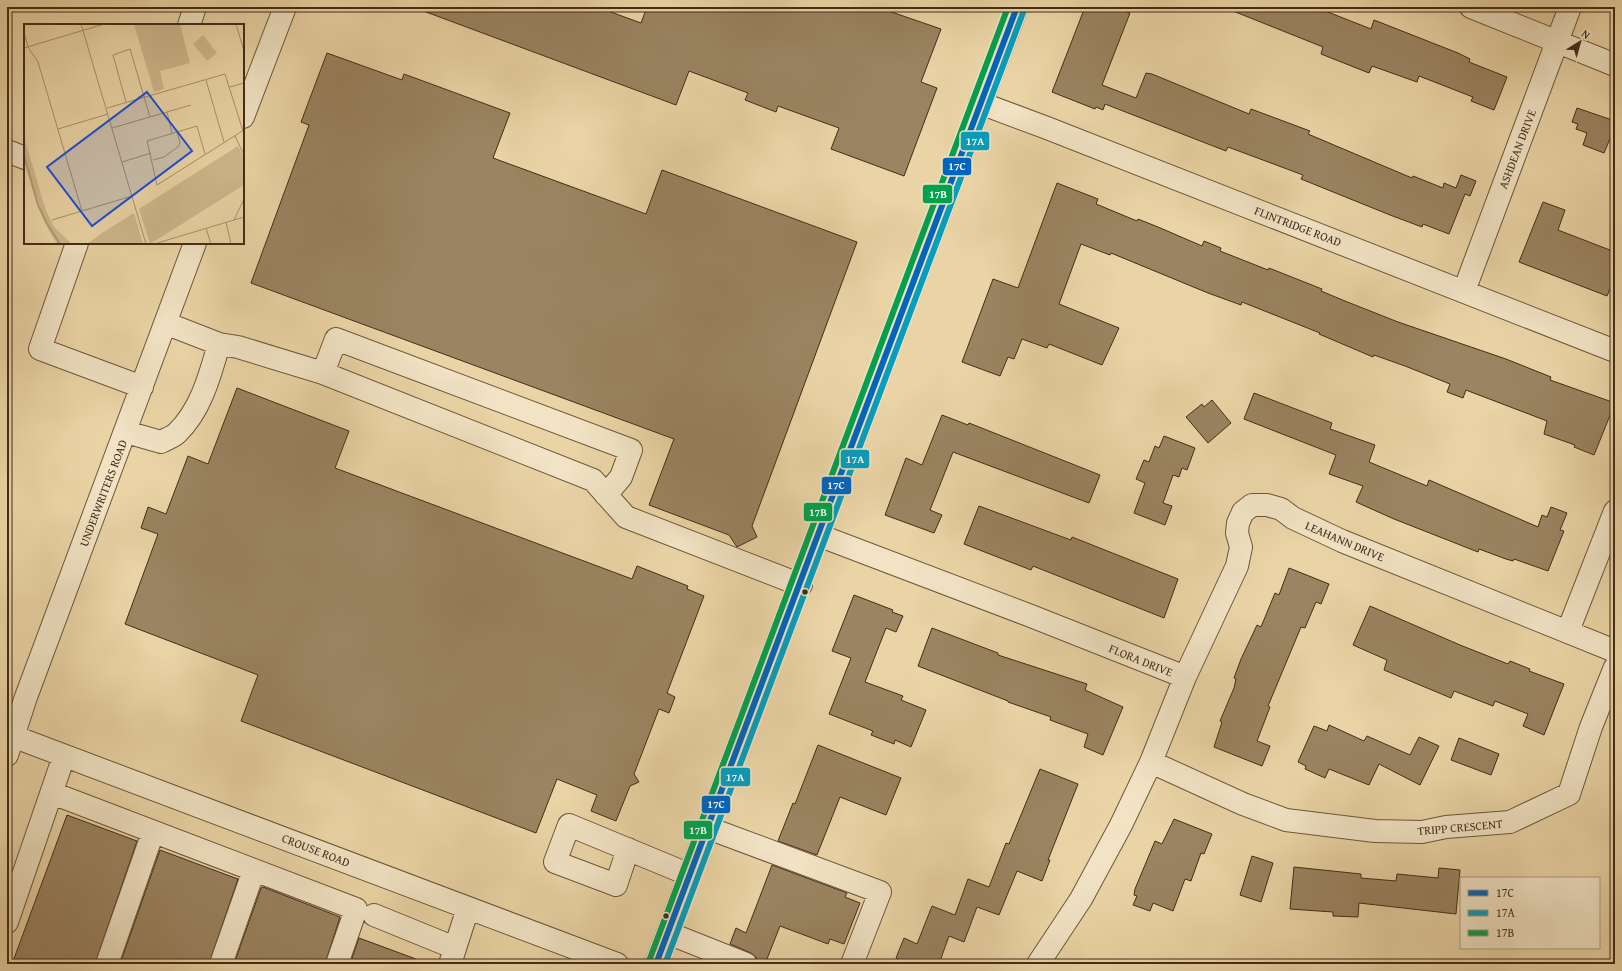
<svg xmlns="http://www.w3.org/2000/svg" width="1622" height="971" viewBox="0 0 1622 971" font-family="'Gentium Book Plus',serif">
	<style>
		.building { fill: #9a8461; stroke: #432d18 }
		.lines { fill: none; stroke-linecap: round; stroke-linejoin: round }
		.minor-casing { stroke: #6d573b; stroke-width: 24 }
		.major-casing { stroke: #432d18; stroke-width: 24 }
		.minor { stroke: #f1e3c4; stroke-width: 22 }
		.major { stroke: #ead4a5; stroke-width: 22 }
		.bus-1-casing { stroke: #f1e3c4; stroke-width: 9 }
		.bus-2-casing { stroke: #f1e3c4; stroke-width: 9 }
		.bus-3-casing { stroke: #f1e3c4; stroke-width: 9 }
		.bus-1 { stroke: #0065bd; stroke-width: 6 }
		.bus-2 { stroke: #079dbc; stroke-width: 6 }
		.bus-3 { stroke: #03a04e; stroke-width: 6 }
		.bus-dot { fill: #432d18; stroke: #f1e3c4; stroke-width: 1.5 }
		.labels { text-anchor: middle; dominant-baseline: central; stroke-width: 3; stroke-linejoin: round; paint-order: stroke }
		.street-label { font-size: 12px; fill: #432d18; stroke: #f1e3c4 }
		.inset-river { fill: none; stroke: #b19b75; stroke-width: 2 }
		.inset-road { fill: none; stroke: #a7916d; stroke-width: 1 }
		.view { fill: #1d4ed8; fill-opacity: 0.15; stroke: #1d4ed8; stroke-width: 2 }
		.inset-edge { fill: none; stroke: #432d18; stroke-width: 2 }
		.line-badge { stroke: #f1e3c4; stroke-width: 1.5 }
		.badge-label { font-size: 11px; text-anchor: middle; font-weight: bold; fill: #fff }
	</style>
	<rect width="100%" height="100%" fill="#ead4a5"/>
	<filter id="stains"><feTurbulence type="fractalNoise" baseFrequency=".005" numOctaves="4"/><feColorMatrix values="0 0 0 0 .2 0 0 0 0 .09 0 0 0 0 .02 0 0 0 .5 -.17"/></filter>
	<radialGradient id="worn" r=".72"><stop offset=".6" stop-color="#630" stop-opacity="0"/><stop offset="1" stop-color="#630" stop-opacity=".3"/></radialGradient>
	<!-- building -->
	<path class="building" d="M 419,7 L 597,7 L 641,23 L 647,7 L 877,7 L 941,29 L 921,82 L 937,88 L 904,176 L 831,149 L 839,128 L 778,106 L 776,112 L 745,100 L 748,93 L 689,71 L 676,105 L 418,9 Z
		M 1085,7 L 1114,7 L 1130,13 L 1102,85 L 1136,98 L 1146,73 L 1152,74 L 1249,114 L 1251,109 L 1310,131 L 1308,134 L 1341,148 L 1412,178 L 1413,176 L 1443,188 L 1444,183 L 1456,188 L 1461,175 L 1476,181 L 1470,196 L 1465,194 L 1449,234 L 1423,224 L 1422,227 L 1390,215 L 1301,179 L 1303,175 L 1228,147 L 1226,151 L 1105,104 L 1103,110 L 1096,107 L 1095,109 L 1052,92 Z
		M 1223,7 L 1315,7 L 1371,29 L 1374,20 L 1458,53 L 1470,59 L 1469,62 L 1507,77 L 1494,110 L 1471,101 L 1473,97 L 1419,76 L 1417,82 L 1372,66 L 1369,73 L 1321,54 L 1323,47 Z
		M 327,53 L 402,80 L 404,74 L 510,113 L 493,158 L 646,214 L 662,170 L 857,242 L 752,526 L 757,537 L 737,547 L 729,535 L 649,505 L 674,439 L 251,283 L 309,125 L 301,122 Z
		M 1577,108 L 1615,121 L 1615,127 L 1604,153 L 1583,145 L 1587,133 L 1576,129 L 1578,124 L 1572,122 Z
		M 1057,183 L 1098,199 L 1096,204 L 1137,221 L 1138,219 L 1158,227 L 1202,246 L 1204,241 L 1221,248 L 1220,251 L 1268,270 L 1269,268 L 1322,289 L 1321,291 L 1345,301 L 1398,322 L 1506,359 L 1551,377 L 1550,380 L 1615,403 L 1594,455 L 1574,447 L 1575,445 L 1544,434 L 1547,421 L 1471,392 L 1466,390 L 1463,398 L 1447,392 L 1450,384 L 1405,366 L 1374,355 L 1373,357 L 1319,334 L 1320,333 L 1242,302 L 1241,305 L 1208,293 L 1111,253 L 1110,255 L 1081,244 L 1059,304 L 1119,328 L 1102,365 L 1049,344 L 1047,348 L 1022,339 L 1014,359 L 1008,357 L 1000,376 L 962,362 L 993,279 L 1018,288 Z
		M 1543,202 L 1565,210 L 1558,230 L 1615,252 L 1615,277 L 1607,296 L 1519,262 Z
		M 237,388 L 349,431 L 335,468 L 632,579 L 637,566 L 688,586 L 687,589 L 704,596 L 667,693 L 675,697 L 669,713 L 659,709 L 634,774 L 639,782 L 630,786 L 616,821 L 591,811 L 597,795 L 557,779 L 536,833 L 241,721 L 258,675 L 125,624 L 158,534 L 141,528 L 148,507 L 166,514 L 188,456 L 208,464 Z
		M 1254,393 L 1332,423 L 1330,429 L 1375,445 L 1369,462 L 1427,486 L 1429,480 L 1538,527 L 1542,515 L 1547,517 L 1551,507 L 1567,513 L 1560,530 L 1564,531 L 1548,571 L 1514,559 L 1513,561 L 1506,559 L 1479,549 L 1478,552 L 1394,519 L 1356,502 L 1363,486 L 1329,474 L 1336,455 L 1244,419 Z
		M 1212,400 L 1231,423 L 1208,443 L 1186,417 L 1202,404 L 1204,407 Z
		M 942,415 L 968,425 L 969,423 L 1100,475 L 1089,503 L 953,452 L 930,510 L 942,515 L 934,533 L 885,515 L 906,458 L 922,465 Z
		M 1164,436 L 1195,448 L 1187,470 L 1182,468 L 1179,477 L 1173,475 L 1163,503 L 1172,506 L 1165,525 L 1134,513 L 1145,483 L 1136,479 L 1144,460 L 1149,462 L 1155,446 L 1159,448 Z
		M 979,506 L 1071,540 L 1072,537 L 1178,579 L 1164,618 L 1033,566 L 1031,570 L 964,544 Z
		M 1289,568 L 1329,584 L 1321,604 L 1316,602 L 1305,628 L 1301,627 L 1268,706 L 1270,707 L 1257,741 L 1270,746 L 1262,766 L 1214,747 L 1222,722 L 1220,721 L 1234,688 L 1236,679 L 1234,678 L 1241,659 L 1257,625 L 1261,627 L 1275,593 L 1279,595 Z
		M 854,595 L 893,610 L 892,612 L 903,616 L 896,632 L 886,628 L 865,682 L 903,696 L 901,700 L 926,710 L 911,747 L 895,740 L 894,744 L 871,735 L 873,731 L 829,714 L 851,658 L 832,651 Z
		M 1370,606 L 1460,645 L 1508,664 L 1510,661 L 1530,669 L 1529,671 L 1564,684 L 1544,735 L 1523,726 L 1528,714 L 1495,701 L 1493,706 L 1454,691 L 1451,698 L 1384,670 L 1387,660 L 1353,645 Z
		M 932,628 L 998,653 L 998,655 L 1087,684 L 1085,690 L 1123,707 L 1103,755 L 1084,747 L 1088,734 L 1050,720 L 1051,717 L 1008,702 L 1008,701 L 918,666 Z
		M 1329,725 L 1364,741 L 1367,736 L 1410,755 L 1419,737 L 1439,746 L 1420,785 L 1379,764 L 1369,785 L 1329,769 L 1325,778 L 1305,769 L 1306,766 L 1298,762 L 1314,726 L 1327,731 Z
		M 1459,738 L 1499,754 L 1491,775 L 1451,760 Z
		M 818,745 L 901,778 L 886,815 L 840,797 L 817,855 L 778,841 L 793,803 L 795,804 Z
		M 1040,769 L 1078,784 L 1048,860 L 1050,860 L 1042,881 L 1017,871 L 999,915 L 977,907 L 964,942 L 949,936 L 939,964 L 910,964 L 896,958 L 904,938 L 917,944 L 932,906 L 955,915 L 968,879 L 989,887 L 1006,843 L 1009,844 Z
		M 67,815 L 137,841 L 95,964 L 12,964 Z
		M 1174,819 L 1212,834 L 1204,854 L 1201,853 L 1191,881 L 1185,879 L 1173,911 L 1153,903 L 1150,911 L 1133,905 L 1137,896 L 1134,895 L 1135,889 L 1155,841 L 1162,844 Z
		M 160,850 L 238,879 L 209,964 L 120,964 Z
		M 1252,856 L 1273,863 L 1261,902 L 1240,895 Z
		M 772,865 L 847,893 L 845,897 L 860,903 L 844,944 L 830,939 L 828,944 L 780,926 L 765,964 L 758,964 L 756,957 L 751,953 L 730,944 L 736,928 L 746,933 Z
		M 1294,867 L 1361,874 L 1361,878 L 1396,881 L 1397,874 L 1438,878 L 1439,868 L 1460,870 L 1456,914 L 1359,903 L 1358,917 L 1333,916 L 1333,912 L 1290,909 Z
		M 263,887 L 340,917 L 325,964 L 234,964 L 261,888 Z
		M 359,938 L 424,962 L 424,964 L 350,964 Z"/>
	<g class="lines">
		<!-- minor casing -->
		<g class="minor-casing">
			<path id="minor" d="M 1471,7 L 1615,65
				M 189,25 L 195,7
				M 980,103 L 1047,128 L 1615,351
				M 243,117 L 285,7
				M 7,151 L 25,158
				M 77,243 L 40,349 L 142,387
				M 1464,291 L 1570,7
				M 165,323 L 219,344 L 238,347 L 323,373 L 593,480 L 626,517 L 801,585
				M 323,373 L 336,339 L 631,450 L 621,477 L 606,495
				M 126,432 L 161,442 C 166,439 173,437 177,433 C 201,410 210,375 219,344
				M 818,535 L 1031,616 L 1185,677
				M 1568,631 L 1615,511
				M 7,734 L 617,964
				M 7,755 L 26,697 L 195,243
				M 1151,762 L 1243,804 L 1286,820 L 1375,831 L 1422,832 L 1446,827 L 1510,822 L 1569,794 L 1591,727 L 1615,667
				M 52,793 L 356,909 L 337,964
				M 708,828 L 880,892 L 852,964
				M 628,849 L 616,885 L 555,862 L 569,825 L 690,875
				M 374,915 L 455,948
				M 7,922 L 64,756
				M 668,933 L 746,964
				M 107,964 L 153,832
				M 221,964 L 254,870
				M 450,964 L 468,908
				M 1038,964 L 1081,899 L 1121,825 L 1151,762 L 1185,677 L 1237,566 L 1241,547 L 1237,533 L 1238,523 L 1243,512 L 1252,505 L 1267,505 L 1281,509 L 1293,518 L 1342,541 L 1615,651"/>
		</g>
		<!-- major casing -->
		<g class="major-casing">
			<path id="major" d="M 656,964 L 1017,7"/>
		</g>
		<!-- minor -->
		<use href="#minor" class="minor"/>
		<!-- major -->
		<use href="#major" class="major"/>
		<!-- bus-1 casing -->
		<g class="bus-1-casing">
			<path id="bus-1" d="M 656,964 L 1017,7"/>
		</g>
		<!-- bus-2 casing -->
		<g class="bus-2-casing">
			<path id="bus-2" d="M 665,964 L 1024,10"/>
		</g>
		<!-- bus-3 casing -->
		<g class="bus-3-casing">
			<path id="bus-3" d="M 649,961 L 1008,7"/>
		</g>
		<!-- bus-1 -->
		<use href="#bus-1" class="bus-1"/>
		<!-- bus-2 -->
		<use href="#bus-2" class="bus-2"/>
		<!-- bus-3 -->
		<use href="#bus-3" class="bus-3"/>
	</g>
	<!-- markers -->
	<g class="bus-dot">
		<circle cx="805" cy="592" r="3.5"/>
		<circle cx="666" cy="916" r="3.5"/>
	</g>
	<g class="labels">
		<!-- street labels -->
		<g class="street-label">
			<text transform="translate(1517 149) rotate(-69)">ASHDEAN DRIVE</text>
			<text transform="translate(1298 226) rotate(21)">FLINTRIDGE ROAD</text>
			<text transform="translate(103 493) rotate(-69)">UNDERWRITERS ROAD</text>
			<text transform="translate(1345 541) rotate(23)">LEAHANN DRIVE</text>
			<text transform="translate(1141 660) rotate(22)">FLORA DRIVE</text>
			<text transform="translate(1460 827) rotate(-5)">TRIPP CRESCENT</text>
			<text transform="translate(316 850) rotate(21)">CROUSE ROAD</text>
		</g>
	</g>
	<!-- overview -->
	<g transform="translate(24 24)">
		<rect width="220" height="220" fill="#ead4a5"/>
		<path d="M 110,0 L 156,0 L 166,39 L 136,47 L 140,65 L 130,68 ZM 179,11 L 193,29 L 183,37 L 169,20 ZM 0,113 L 22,187 L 31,204 L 48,220 L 33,220 L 24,205 L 0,137 ZM 214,122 L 220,134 L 220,161 L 126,220 L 115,185 ZM 110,189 L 119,220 L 63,220 L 78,209 Z" fill="#ceb88d"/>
		<path class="inset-river" d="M 0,132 L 14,181 L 22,198 L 36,220"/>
		<path class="inset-road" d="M 57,0 L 122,220M 212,0 L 220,27M 0,8 L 4,23 L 14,38 L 58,187M 0,24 L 80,0M 182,56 L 200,118M 206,63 L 220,59M 102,78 L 89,31 L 106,25 L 126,93M 83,84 L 201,50 L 219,107M 143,88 L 148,109M 88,104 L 167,81M 34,105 L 84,90M 211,112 L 220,131M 181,130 L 173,102 L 123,117 L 133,161 L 220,106M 129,136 L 140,133 L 154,123 L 156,119 L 153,108M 98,138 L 127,129M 28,196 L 108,172M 210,196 L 220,175M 202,198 L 207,220M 182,204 L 187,220M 130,220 L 220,193"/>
		<path class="view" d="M 123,68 L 168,127 L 68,202 L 23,143 Z"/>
		<rect width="220" height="220" class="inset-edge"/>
	</g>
	<g class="line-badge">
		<rect x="960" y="131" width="30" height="20" rx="4" fill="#079dbc"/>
		<rect x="942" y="157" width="30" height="19" rx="4" fill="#0065bd"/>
		<rect x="922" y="184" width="31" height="20" rx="4" fill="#03a04e"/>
		<rect x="840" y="449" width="30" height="20" rx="4" fill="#079dbc"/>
		<rect x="821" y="476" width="31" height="19" rx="4" fill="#0065bd"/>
		<rect x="803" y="502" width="30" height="20" rx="4" fill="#03a04e"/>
		<rect x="720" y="767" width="31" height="20" rx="4" fill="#079dbc"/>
		<rect x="701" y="795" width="30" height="19" rx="4" fill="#0065bd"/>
		<rect x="683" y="820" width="30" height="20" rx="4" fill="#03a04e"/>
	</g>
	<g class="badge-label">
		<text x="975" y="145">17A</text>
		<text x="957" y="170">17C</text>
		<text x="938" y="198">17B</text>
		<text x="855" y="463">17A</text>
		<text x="836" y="489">17C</text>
		<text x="818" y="516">17B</text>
		<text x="735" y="781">17A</text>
		<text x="716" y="808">17C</text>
		<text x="698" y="834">17B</text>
	</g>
	<!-- margin -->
	<rect width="1622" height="971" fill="none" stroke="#ead4a5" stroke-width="24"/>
	<rect x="8" y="8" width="1606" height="955" fill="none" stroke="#432d18" stroke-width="2"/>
	<rect x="12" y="12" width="1598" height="947" fill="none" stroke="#432d18"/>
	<!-- legend -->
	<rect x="1460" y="877" width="140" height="72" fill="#f1e3c4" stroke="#ab9a7f"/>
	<rect x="1468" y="890" width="20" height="6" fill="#0065bd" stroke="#ab9a7f"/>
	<text x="1496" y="897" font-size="12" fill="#432d18">17C</text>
	<rect x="1468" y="910" width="20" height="6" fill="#079dbc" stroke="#ab9a7f"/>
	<text x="1496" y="917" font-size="12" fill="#432d18">17A</text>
	<rect x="1468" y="930" width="20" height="6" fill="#03a04e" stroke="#ab9a7f"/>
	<text x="1496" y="937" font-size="12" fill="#432d18">17B</text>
	<!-- north arrow -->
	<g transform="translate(1580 42) rotate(37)" stroke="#f1e3c4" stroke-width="3" paint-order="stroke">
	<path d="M0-3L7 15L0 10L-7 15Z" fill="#432d18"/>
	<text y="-6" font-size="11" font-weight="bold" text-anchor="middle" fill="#432d18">N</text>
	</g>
	<rect width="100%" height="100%" filter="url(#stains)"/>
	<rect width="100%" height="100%" fill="url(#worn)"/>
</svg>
